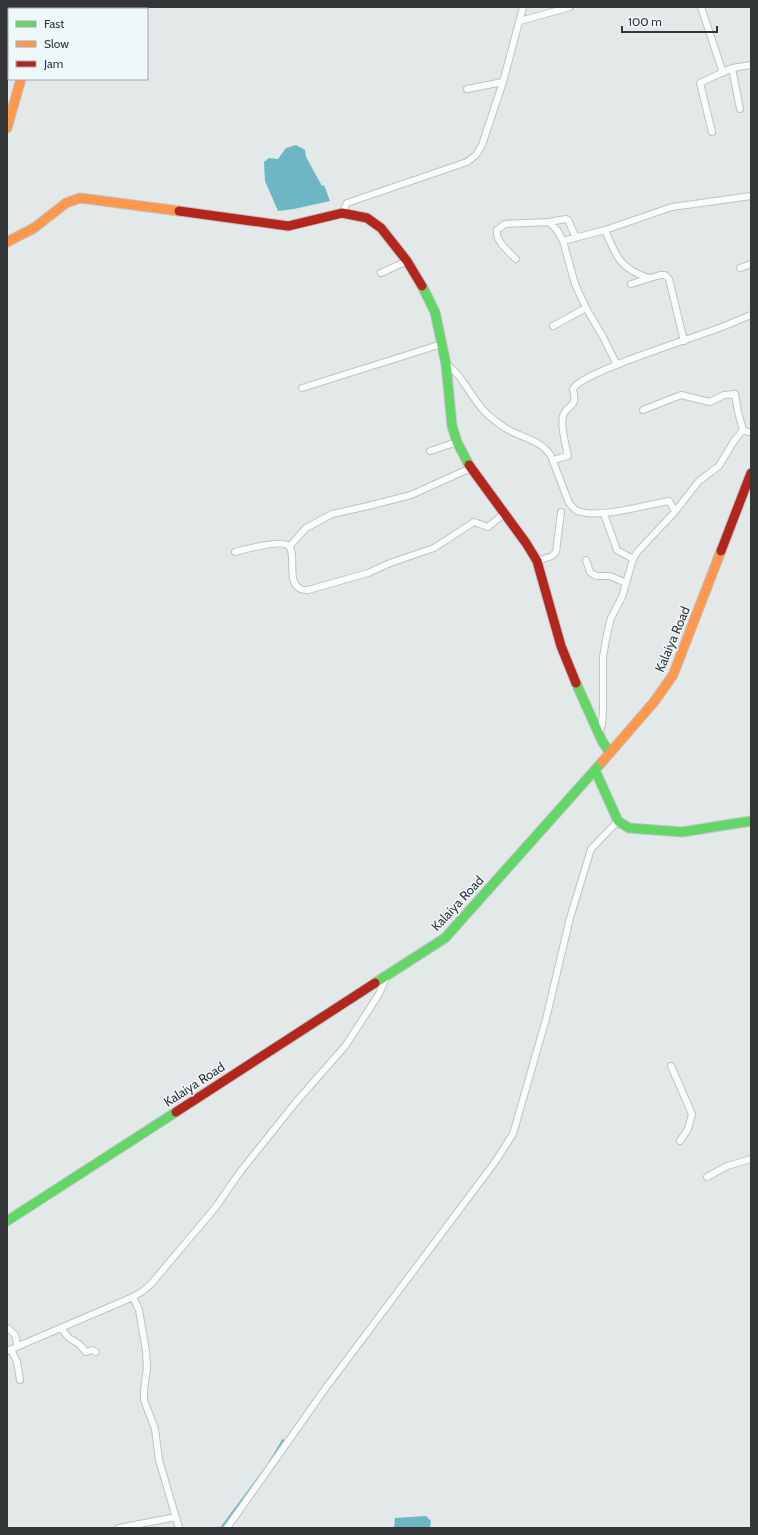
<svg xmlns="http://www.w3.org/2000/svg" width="758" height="1535" viewBox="0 0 758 1535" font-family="Cabin,sans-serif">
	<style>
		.water { fill: #6db7c5 }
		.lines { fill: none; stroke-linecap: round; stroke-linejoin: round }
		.stream { stroke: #6db7c5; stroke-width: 2 }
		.street-casing { stroke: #bfc3c4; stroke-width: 8 }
		.fast-casing { stroke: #bfc3c4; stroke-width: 11 }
		.slow-casing { stroke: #bfc3c4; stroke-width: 11 }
		.jam-casing { stroke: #bfc3c4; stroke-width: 11 }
		.street { stroke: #fbfcfc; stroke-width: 6 }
		.fast { stroke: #63d668; stroke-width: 9 }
		.slow { stroke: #ff974d; stroke-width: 9 }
		.jam { stroke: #b3261e; stroke-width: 9 }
		.labels { text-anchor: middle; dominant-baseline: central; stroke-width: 3; stroke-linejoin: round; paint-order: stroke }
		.street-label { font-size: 13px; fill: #333637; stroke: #eef7f9 }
	</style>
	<rect width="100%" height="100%" fill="#e3e8e9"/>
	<!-- water -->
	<path class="water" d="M 296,145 L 305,150 L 306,157 L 322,186 L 324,185 L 330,201 L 294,209 L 278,211 L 265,181 L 264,162 L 269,158 L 278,159 L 286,148 Z
		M 426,1516 L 431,1521 L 430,1528 L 394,1528 L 395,1518 Z"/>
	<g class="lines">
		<!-- stream -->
		<path class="stream" d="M 221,1528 L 268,1465 L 283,1440"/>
		<!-- street casing -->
		<g class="street-casing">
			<path id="street" d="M 701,7 L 723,73
				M 520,21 L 570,7
				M 467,89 L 503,82
				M 740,109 L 732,68 L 751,65
				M 712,132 L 700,83 L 732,68
				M 342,213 L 347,203 L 467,162 L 476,155 L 482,145 L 503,82 L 523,7
				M 549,222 L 566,219 L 568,220 L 576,238
				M 605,230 C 616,256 620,269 649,278
				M 563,241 L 575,284 L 586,308 L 603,337 L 617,365
				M 516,259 C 509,252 495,241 497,230 L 505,224 L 549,222 L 557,230 L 563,241 L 605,230 L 672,207 L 751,196
				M 740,268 L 751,264
				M 381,273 L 407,261
				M 631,284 L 660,275 L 665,275 L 669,279 L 684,341
				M 553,326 L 586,308
				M 446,364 C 464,376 471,399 487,414 C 493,419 500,425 507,429 C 522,438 541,440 551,456 L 569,503 C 572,506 574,510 578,511 C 600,519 645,505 669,501 L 675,511
				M 302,388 L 442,344
				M 643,410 L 681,395 L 710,402 L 724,395 L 735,394 L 738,412 L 743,430
				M 430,451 L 457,442
				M 553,460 L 568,456 C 566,446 560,425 563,416 C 568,402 578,410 573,389 C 580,373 684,341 705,333 C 721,328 736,321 751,315
				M 604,514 L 617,550 L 633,559
				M 290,546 L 306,528 L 332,514 L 368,506 L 411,495 L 471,468
				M 235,552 C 246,549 279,540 287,545 C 298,550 286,580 299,588 C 301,590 305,590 308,590 L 368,573 L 390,563 L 434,548 L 474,522 L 488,527 L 505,513
				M 586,560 L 590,572 L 596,576 L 610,576 L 626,583
				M 537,561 L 552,556 L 556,552 L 561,512
				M 599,734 L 602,724 L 603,710 L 603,657 L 607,634 L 611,618 L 622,597 L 633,559 L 638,551 L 673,514 L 699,481 L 719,466 L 734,441 L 743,430 L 751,433
				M 671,1066 L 692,1114 L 688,1129 L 680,1141
				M 707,1177 L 727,1166 L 751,1159
				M 133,1297 L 139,1310 L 146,1351 L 147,1368 L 144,1390 L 144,1400 L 155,1429 L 159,1460 L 179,1528
				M 7,1328 C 16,1334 16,1335 17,1346
				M 61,1328 L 69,1338 L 79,1344 L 86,1352 L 92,1350 L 96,1352
				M 11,1349 L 17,1362 L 20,1380
				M 7,1351 L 133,1297 L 143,1291 L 151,1284 L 215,1208 L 240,1172 L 296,1102 L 346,1045 L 379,994 L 387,976
				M 119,1528 L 176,1517
				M 227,1528 L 325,1389 L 495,1162 L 513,1134 L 546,1019 L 570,918 L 591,849 L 618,821"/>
		</g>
		<!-- fast casing -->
		<g class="fast-casing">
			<path id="fast" d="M 422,286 L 435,312 L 446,364 L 452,426 L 457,442 L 469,465
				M 576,683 L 602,741 L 610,753
				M 595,770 L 618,821 L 629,828 L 682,832 L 751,821
				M 375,983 L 445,938 L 602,762
				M 7,1221 L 176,1112"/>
		</g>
		<!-- slow casing -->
		<g class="slow-casing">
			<path id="slow" d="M 7,128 L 21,79
				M 7,242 L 34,228 L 66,203 L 80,198 L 179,211
				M 602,762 L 654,702 L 673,675 L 721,551"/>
		</g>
		<!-- jam casing -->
		<g class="jam-casing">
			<path id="jam" d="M 40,9 L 41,7
				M 179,211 L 288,226 L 342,213 L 367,218 L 381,228 L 407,261 L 422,286
				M 469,465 L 526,543 L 537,561 L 561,646 L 576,683
				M 721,551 L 751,473
				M 176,1112 L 375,983"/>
		</g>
		<!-- street -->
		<use href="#street" class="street"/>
		<!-- fast -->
		<use href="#fast" class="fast"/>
		<!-- slow -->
		<use href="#slow" class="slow"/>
		<!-- jam -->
		<use href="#jam" class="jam"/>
	</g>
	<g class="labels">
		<!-- street labels -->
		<g class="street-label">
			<text transform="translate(672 639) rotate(-67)">Kalaiya Road</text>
			<text transform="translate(457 903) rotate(-47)">Kalaiya Road</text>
			<text transform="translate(194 1084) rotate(-33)">Kalaiya Road</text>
		</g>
	</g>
	<!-- border -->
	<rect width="758" height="1535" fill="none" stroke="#333637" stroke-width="16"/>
	<!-- legend -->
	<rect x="8" y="8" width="140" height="72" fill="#eef7f9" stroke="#a3aaab"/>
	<rect x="16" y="21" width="20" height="6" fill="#63d668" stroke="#a3aaab"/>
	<text x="44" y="28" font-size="12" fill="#333637">Fast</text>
	<rect x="16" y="41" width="20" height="6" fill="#ff974d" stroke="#a3aaab"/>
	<text x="44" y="48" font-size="12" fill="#333637">Slow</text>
	<rect x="16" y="61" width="20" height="6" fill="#b3261e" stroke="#a3aaab"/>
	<text x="44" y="68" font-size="12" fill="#333637">Jam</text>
	<!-- scale -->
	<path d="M622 26v6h95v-6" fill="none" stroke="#333637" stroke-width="2"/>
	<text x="628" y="26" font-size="12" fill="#333637" stroke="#eef7f9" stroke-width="3" paint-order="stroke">100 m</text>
</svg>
